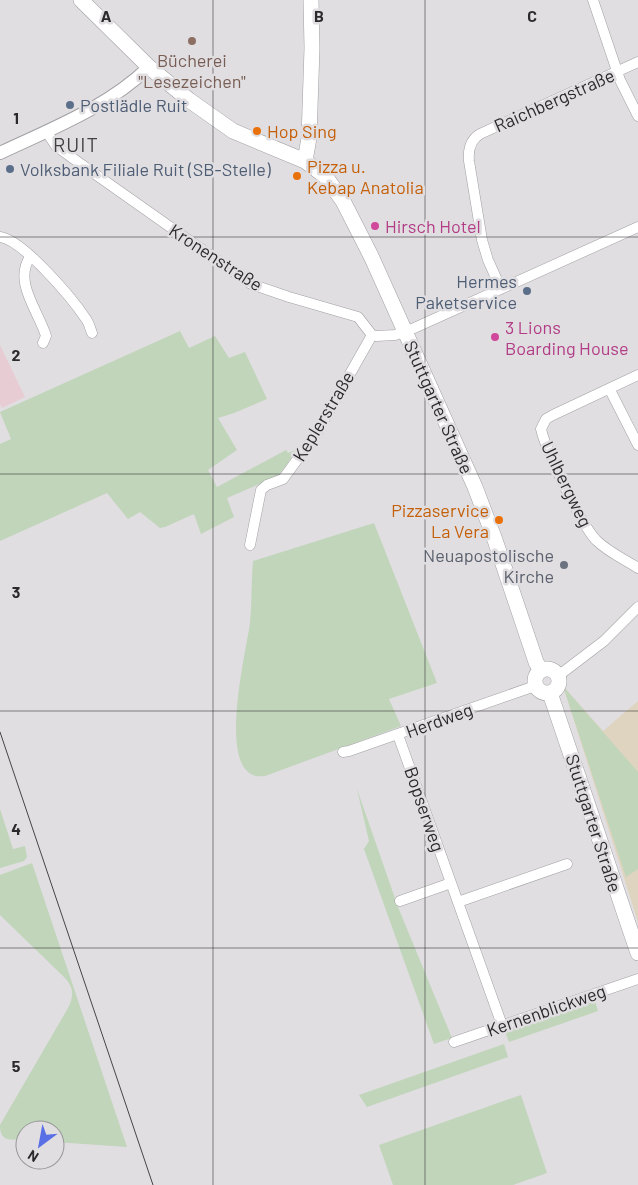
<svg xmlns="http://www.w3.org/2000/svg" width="638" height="1185" viewBox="0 0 638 1185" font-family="Barlow,sans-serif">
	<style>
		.industrial { fill: #dfd4c0 }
		.education { fill: #e7cdd3 }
		.green { fill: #c0d5ba }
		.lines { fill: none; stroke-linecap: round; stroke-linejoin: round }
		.minor-casing { stroke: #a19fa3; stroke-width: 11 }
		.tertiary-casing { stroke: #a19fa3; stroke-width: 14 }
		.secondary-casing { stroke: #a19fa3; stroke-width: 16 }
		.minor { stroke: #fff; stroke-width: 10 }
		.tertiary { stroke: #fff; stroke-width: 12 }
		.secondary { stroke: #fff; stroke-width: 15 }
		.tram { stroke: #464546; stroke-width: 1 }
		.grid { fill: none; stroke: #2b2a2b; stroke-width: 1; stroke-opacity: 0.55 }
		.education-dot { fill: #8d6e63; stroke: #e0dee1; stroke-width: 2 }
		.service-dot { fill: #5c6f8a; stroke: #e0dee1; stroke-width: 2 }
		.food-dot { fill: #e8710a; stroke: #e0dee1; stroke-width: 2 }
		.hotel-dot { fill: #d1479c; stroke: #e0dee1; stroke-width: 2 }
		.worship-dot { fill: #6b7280; stroke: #e0dee1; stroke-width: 2 }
		.labels { text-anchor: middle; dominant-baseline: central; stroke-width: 5; stroke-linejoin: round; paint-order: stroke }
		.education-label { font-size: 18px; fill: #785e54; stroke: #e0dee1 }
		.street-label { font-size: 18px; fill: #2b2a2b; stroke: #e0dee1 }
		.service-label { font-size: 18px; fill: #4e5e75; stroke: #e0dee1; text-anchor: start }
		.food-label { font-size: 18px; fill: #c56008; stroke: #e0dee1; text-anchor: start }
		.hotel-label { font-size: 18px; fill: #b23c85; stroke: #e0dee1; text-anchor: start }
		.worship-label { font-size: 18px; fill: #5b616d; stroke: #e0dee1; text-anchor: end }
		.quarter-label { font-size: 20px; letter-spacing: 1px; fill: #403f41; stroke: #e0dee1 }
		.grid-label { font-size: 16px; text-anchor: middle; font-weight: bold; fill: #2b2a2b; stroke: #e0dee1; stroke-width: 5; stroke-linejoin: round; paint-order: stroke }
	</style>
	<rect width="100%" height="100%" fill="#e0dee1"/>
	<!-- industrial -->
	<path class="industrial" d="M 563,686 L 603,731 L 638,701 L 638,922 Z"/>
	<!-- education -->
	<path class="education" d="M 0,345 L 25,397 L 2,408 L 0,404 Z"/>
	<!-- green -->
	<path class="green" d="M 180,331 L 189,348 L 215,336 L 229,358 L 245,352 L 267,399 L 234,413 L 218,418 L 237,450 L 208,470 L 217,487 L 286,450 L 288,453 L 298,449 L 278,476 L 227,498 L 234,517 L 201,534 L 194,514 L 165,527 L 160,528 L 140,512 L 128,519 L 107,493 L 0,541 L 0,444 L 11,439 L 0,412 Z
		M 374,523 L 437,683 L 389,699 L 401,726 L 265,776 C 261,776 257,777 253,775 C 219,761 246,652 250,623 C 252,603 251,582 253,561 Z
		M 563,686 L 638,772 L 638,869 L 626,877 Z
		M 357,789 L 398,907 L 452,1038 L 434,1044 L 364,849 L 369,841 Z
		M 0,809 L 13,849 L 25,846 L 27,857 L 24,861 L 0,868 Z
		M 32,863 L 127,1147 L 55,1142 L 55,1130 L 25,1130 L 25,1140 C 11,1139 0,1143 0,1125 L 68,1008 C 74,996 74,988 65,978 L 0,915 L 0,875 Z
		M 594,998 L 598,1011 L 509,1042 L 504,1029 Z
		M 504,1044 L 508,1057 L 367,1107 L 359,1095 Z
		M 521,1095 L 547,1173 L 513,1185 L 393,1185 L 379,1145 Z"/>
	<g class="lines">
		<!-- minor casing -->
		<g class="minor-casing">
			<path id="minor" d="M 593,0 L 620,80 L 638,116
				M 46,131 L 56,146 L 78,162 L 251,284 L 289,297 L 358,317 L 372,335 L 376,336 L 395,335 L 412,329 L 638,227
				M 0,237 C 23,240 72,298 86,319 C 89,323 90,328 92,333
				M 30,257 C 13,282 39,312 46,336 L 43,343
				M 501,289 L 488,260 L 482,240 L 469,161 C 468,150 470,140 480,134 L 638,62
				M 638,375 L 553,415 L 546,419 L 541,429 C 546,451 581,524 596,540 C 608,552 624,559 638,568
				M 610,390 L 638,445
				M 250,545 L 261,490 L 267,485 L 283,479 L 316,434 L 372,335
				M 558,676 L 604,641 L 638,607
				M 398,735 L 502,1025
				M 343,752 L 349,751 L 535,686
				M 400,901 L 451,883
				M 458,902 L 567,864
				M 454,1042 L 638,979"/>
		</g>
		<!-- tertiary casing -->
		<g class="tertiary-casing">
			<path id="tertiary" d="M 0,153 C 51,129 108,107 149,67"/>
		</g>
		<!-- secondary casing -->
		<g class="secondary-casing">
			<path id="secondary" d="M 81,0 L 149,67 L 189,100 L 233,131 L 305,161 L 325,176 L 343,201 L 371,256 L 475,487 L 495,540 L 536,662 L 541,671
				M 305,161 L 309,138 L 312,48 L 311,0
				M535 681a12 12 0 1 1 24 0a12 12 0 1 1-24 0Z
				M 550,693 L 638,953"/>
		</g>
		<!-- minor -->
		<use href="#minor" class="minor"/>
		<!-- tertiary -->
		<use href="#tertiary" class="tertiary"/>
		<!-- secondary -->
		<use href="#secondary" class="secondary"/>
		<!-- tram -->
		<path class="tram" d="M 0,732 L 153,1185"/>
	</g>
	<!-- grid -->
	<path class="grid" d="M 213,0 L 213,1185M 425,0 L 425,1185M 0,237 L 638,237M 0,474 L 638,474M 0,711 L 638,711M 0,948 L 638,948"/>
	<!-- markers -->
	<circle class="education-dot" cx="192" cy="41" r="5"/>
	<g class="service-dot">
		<circle cx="70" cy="105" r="5"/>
		<circle cx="10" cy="169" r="5"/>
		<circle cx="527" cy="291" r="5"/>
	</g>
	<g class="food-dot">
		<circle cx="257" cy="131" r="5"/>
		<circle cx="297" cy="176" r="5"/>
		<circle cx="499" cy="520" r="5"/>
	</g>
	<g class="hotel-dot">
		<circle cx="375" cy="226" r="5"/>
		<circle cx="495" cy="337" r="5"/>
	</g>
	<circle class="worship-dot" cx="564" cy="565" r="5"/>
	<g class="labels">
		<!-- education labels -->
		<g class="education-label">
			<text x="192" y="60">Bücherei<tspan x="192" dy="21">"Lesezeichen"</tspan></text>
		</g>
		<!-- street labels -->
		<g class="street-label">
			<text transform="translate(554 100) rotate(-24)">Raichbergstraße</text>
			<text transform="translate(216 257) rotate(33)">Kronenstraße</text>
			<text transform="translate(439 407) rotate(66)">Stuttgarter Straße</text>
			<text transform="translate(323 416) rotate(-59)">Keplerstraße</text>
			<text transform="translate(567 484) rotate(64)">Uhlbergweg</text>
			<text transform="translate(439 720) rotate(-20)">Herdweg</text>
			<text transform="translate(425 809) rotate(71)">Bopserweg</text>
			<text transform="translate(594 823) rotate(72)">Stuttgarter Straße</text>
			<text transform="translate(546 1010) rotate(-19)">Kernenblickweg</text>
		</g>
		<!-- service labels -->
		<g class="service-label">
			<text x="80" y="105">Postlädle Ruit</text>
			<text x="20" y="169">Volksbank Filiale Ruit (SB-Stelle)</text>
			<text x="517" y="281" text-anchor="end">Hermes<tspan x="517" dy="21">Paketservice</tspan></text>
		</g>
		<!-- food labels -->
		<g class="food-label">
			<text x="267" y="131">Hop Sing</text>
			<text x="307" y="166">Pizza u.<tspan x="307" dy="21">Kebap Anatolia</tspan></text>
			<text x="489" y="510" text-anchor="end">Pizzaservice<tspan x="489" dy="21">La Vera</tspan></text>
		</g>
		<!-- hotel labels -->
		<g class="hotel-label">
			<text x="385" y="226">Hirsch Hotel</text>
			<text x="505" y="327">3 Lions<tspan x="505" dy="21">Boarding House</tspan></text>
		</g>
		<!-- worship labels -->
		<g class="worship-label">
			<text x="554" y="555">Neuapostolische<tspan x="554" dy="21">Kirche</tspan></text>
		</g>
		<!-- quarter labels -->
		<g class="quarter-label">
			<text x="76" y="144">RUIT</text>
		</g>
	</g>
	<g class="grid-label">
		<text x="106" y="22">A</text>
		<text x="319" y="22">B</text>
		<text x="532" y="22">C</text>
		<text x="16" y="124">1</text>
		<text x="16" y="361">2</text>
		<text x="16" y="598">3</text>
		<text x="16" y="835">4</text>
		<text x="16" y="1072">5</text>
	</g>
	<!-- north arrow -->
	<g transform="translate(40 1145) rotate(212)"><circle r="24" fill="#e0dee1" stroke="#989698"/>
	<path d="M0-4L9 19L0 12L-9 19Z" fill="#596fe5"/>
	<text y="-8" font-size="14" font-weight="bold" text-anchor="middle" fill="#2b2a2b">N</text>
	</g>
</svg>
